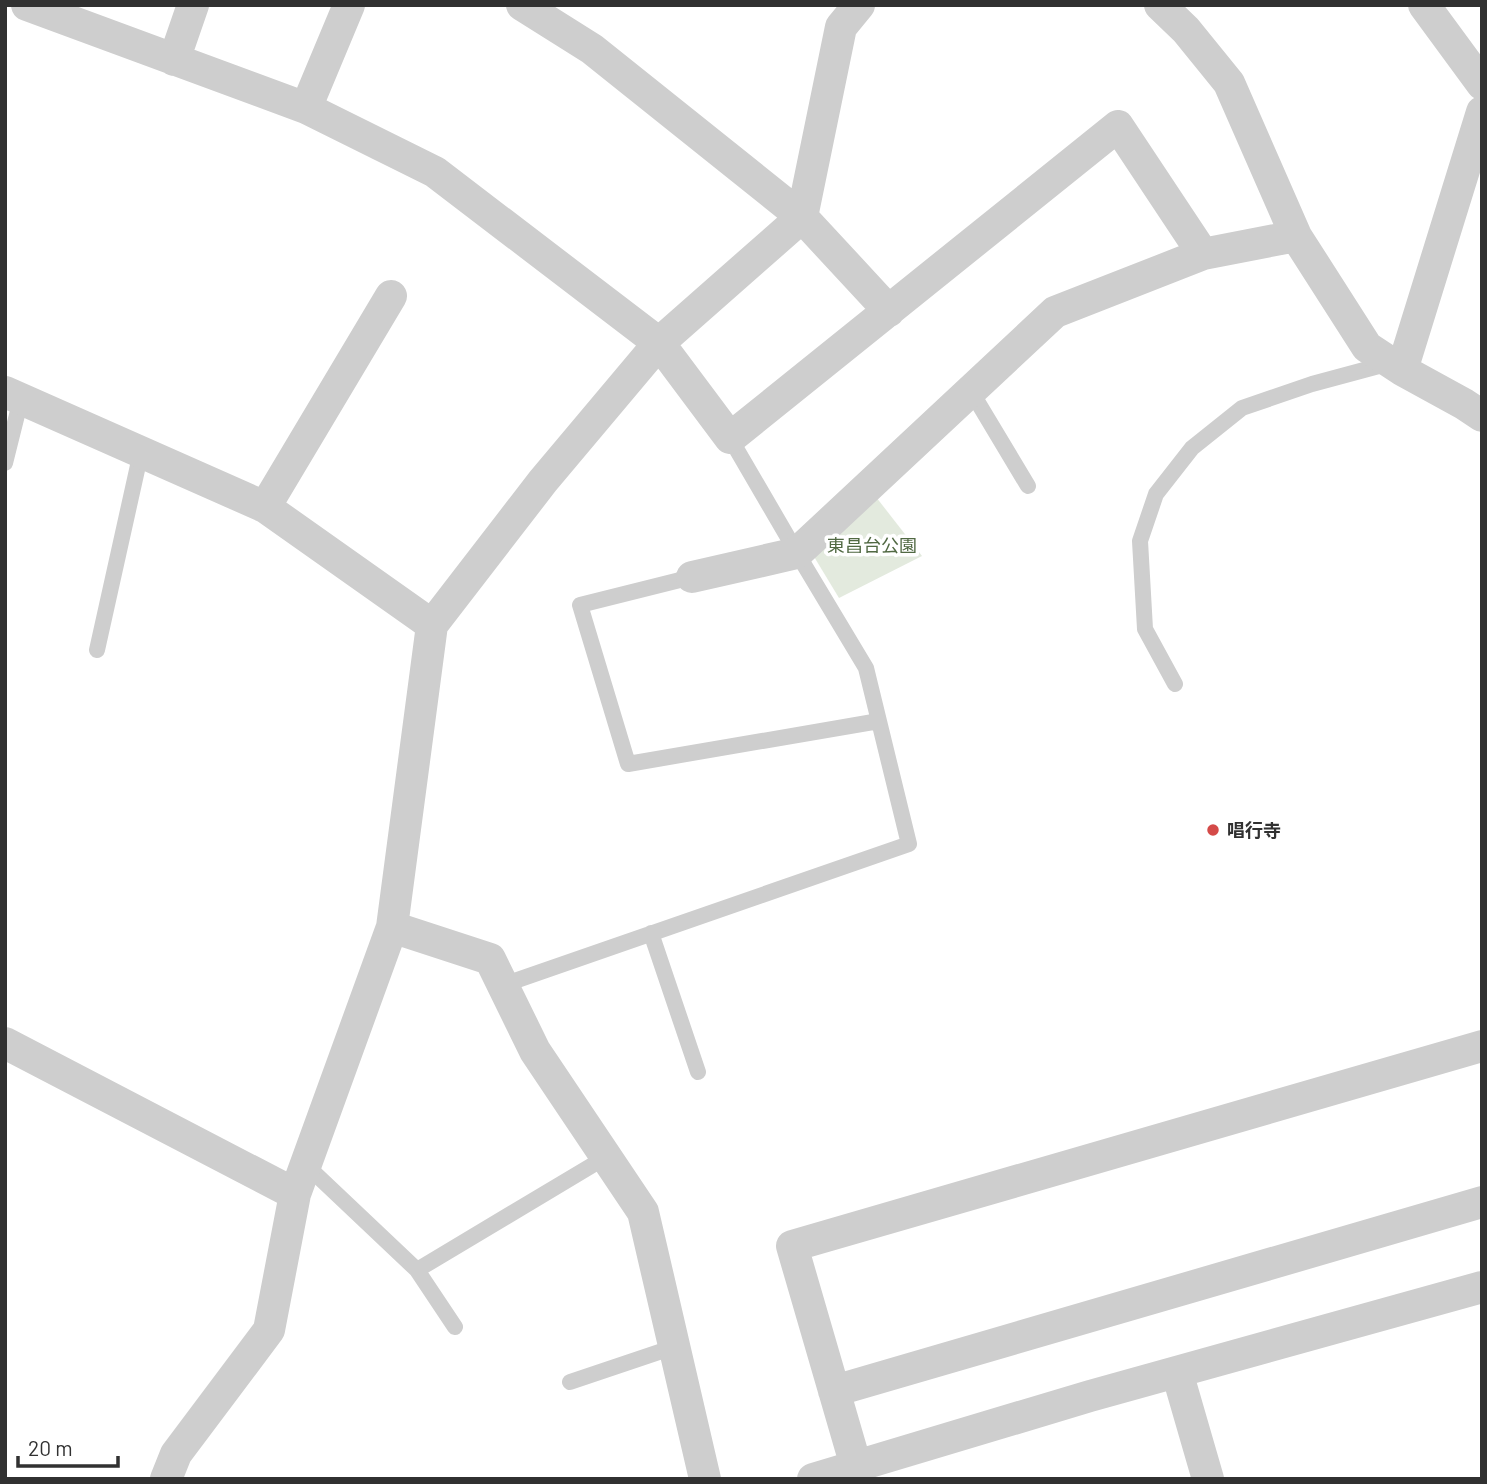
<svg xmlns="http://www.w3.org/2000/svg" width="1487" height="1484" viewBox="0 0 1487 1484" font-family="Barlow,'Noto Sans JP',sans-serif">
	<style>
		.green { fill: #e3eade }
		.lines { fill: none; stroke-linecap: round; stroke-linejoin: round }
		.service { stroke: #cecece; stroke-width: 16 }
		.minor { stroke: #cecece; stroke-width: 32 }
		.poi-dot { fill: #d44a48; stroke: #fff; stroke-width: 2.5 }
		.labels { text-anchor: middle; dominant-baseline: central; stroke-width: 7; stroke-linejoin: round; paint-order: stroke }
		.park-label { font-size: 18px; fill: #516943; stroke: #fff }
		.poi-label { font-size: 18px; font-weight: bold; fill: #313131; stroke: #fff; text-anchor: start }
	</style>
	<rect width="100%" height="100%" fill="#fff"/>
	<!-- green -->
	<path class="green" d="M 876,497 L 922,556 L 839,598 L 813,555 Z"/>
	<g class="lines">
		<!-- service -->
		<path class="service" d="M 971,391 L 1028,486
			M 5,463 L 21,399
			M 692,577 L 580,605 L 628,764 L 879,721
			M 97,650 L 141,452
			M 1175,684 L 1145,629 L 1140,541 L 1156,494 L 1192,448 L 1242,408 L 1312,384 L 1390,363
			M 651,933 L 698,1072
			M 503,985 L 909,844 L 866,668 L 797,553 L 730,438
			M 306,1165 L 417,1270 L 606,1157
			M 417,1270 L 455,1327
			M 570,1382 L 674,1347"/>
		<!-- minor -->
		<path class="minor" d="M 27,5 L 306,108 L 435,172 L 659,343 L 730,438 L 1118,126 L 1203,254
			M 522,5 L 592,49 L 802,217 L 889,311
			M 1160,5 L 1186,30 L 1229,83 L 1296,236 L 1367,347 L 1402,370 L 1464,404 L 1482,416
			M 1424,5 L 1482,84
			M 174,60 L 193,5
			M 306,108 L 349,5
			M 1402,370 L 1482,112
			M 5,392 L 265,507 L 432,625
			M 265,507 L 391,296
			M 692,577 L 797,553 L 1055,312 L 1203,254 L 1296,236
			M 392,927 L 490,959 L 535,1051 L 643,1212 L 705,1479
			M 5,1043 L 295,1194
			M 1177,1372 L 1208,1479
			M 834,1391 L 1482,1202
			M 856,1466 L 792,1246 L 1482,1046
			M 166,1479 L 176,1454 L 269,1330 L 295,1194 L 392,927 L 432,625 L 543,481 L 659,343 L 802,217 L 841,27 L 859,5
			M 813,1479 L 1090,1396 L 1482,1287"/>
	</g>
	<!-- markers -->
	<circle class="poi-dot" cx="1213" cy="830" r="7"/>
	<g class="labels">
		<!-- park labels -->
		<g class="park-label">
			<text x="872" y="545">東昌台公園</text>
		</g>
		<!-- poi labels -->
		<g class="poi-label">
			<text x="1227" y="830">唱行寺</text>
		</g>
	</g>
	<!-- border -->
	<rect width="1487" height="1484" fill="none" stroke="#313131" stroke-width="14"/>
	<!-- scale -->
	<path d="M18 1456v10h100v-10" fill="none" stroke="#313131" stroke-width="3.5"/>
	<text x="28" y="1456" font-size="21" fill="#313131" stroke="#ffffff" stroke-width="5" paint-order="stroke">20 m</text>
</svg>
